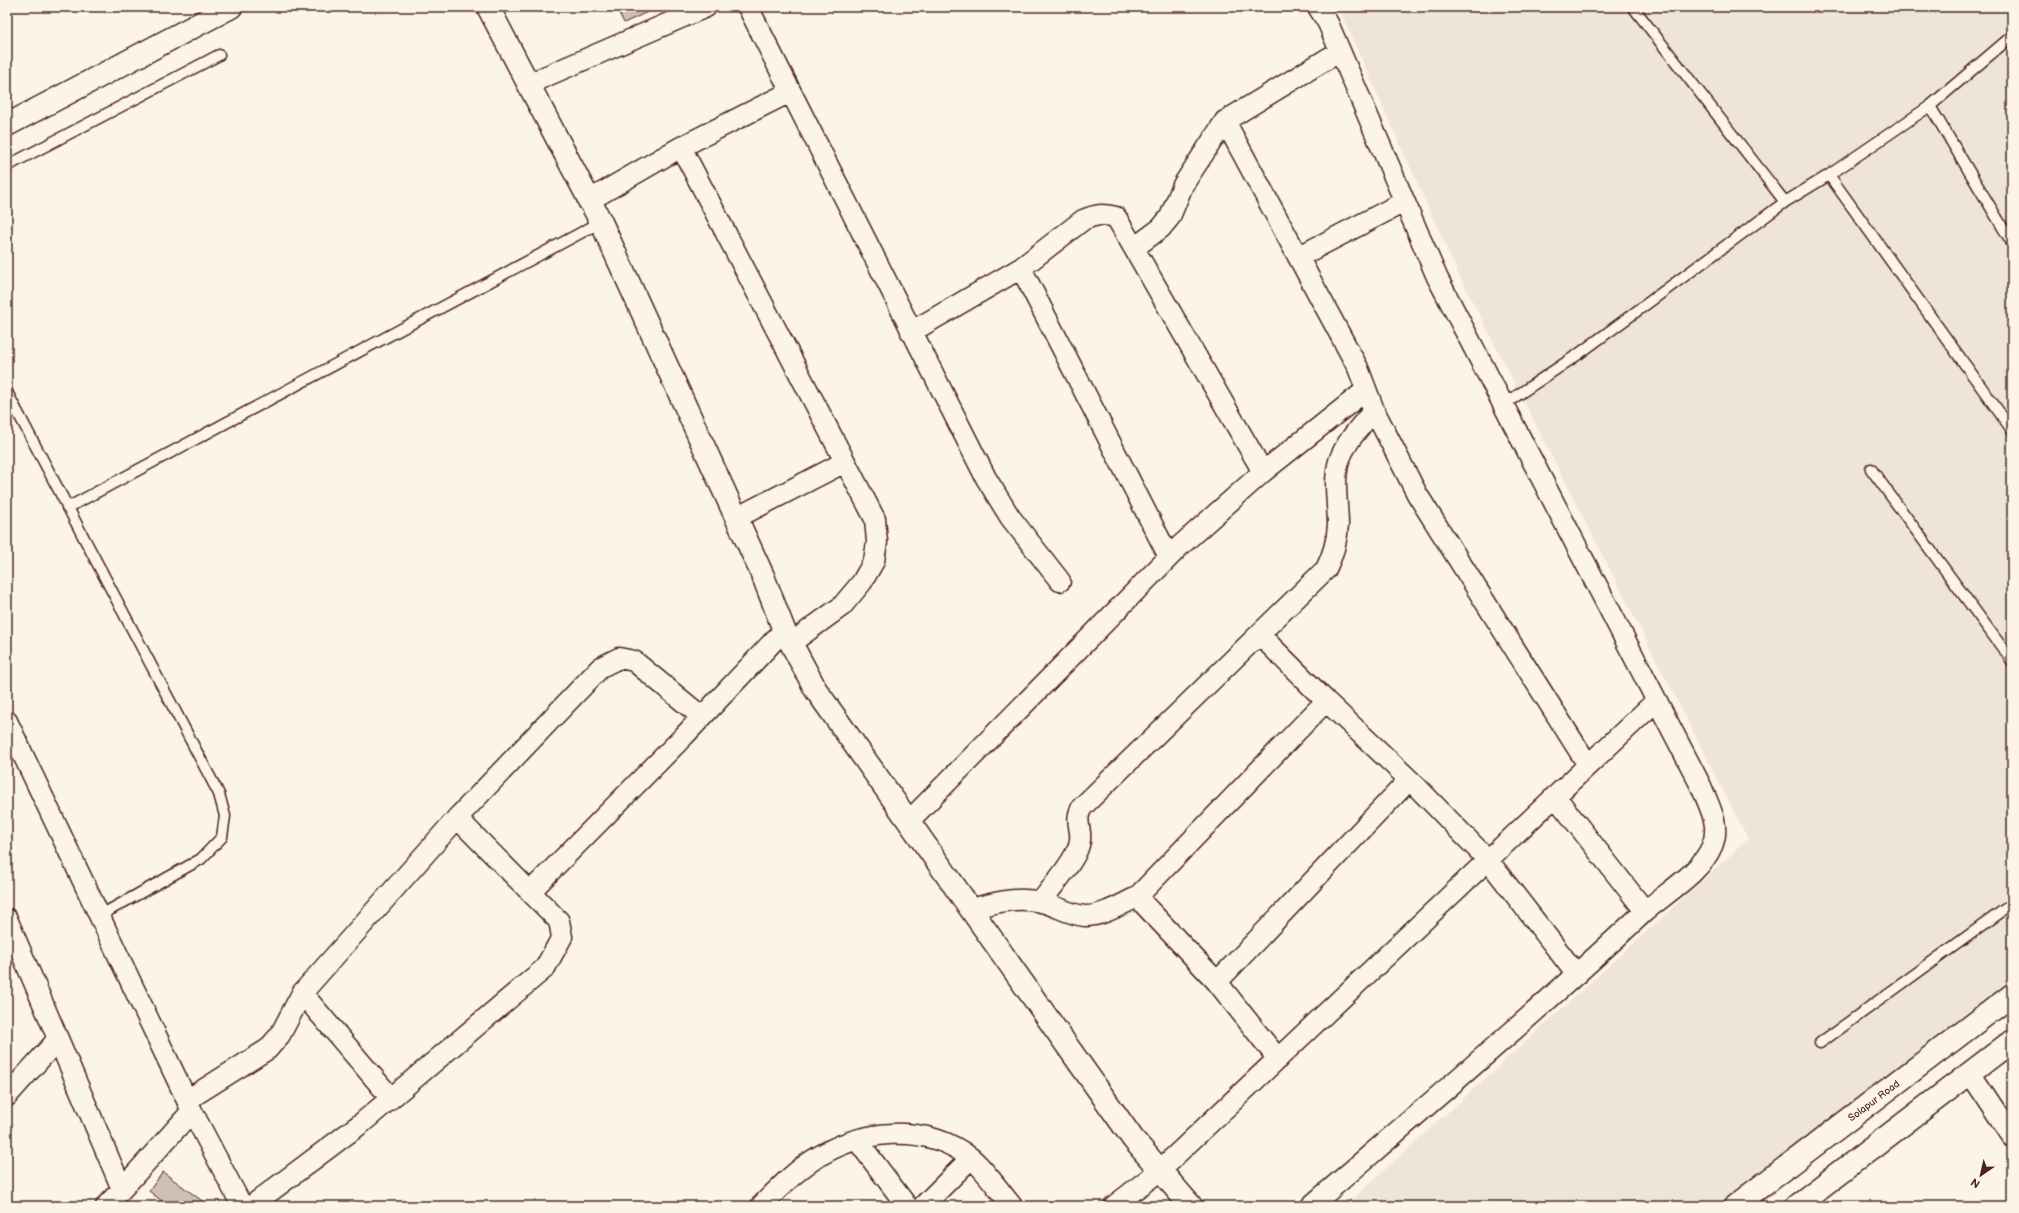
<svg xmlns="http://www.w3.org/2000/svg" width="2019" height="1213" viewBox="0 0 2019 1213" font-family="'Balsamiq Sans',sans-serif">
	<style>
		.built { fill: #eee5d7 }
		.building { fill: #cfc0b7; stroke: #4a1f2b }
		.lines { fill: none; stroke-linecap: round; stroke-linejoin: round }
		.service-casing { stroke: #4a1f2b; stroke-width: 13 }
		.minor-casing { stroke: #4a1f2b; stroke-width: 23 }
		.tertiary-casing { stroke: #4a1f2b; stroke-width: 25 }
		.primary-casing { stroke: #4a1f2b; stroke-width: 25 }
		.service { stroke: #fcf5e5; stroke-width: 10 }
		.minor { stroke: #fcf5e5; stroke-width: 20 }
		.tertiary { stroke: #fcf5e5; stroke-width: 22 }
		.primary { stroke: #fcf5e5; stroke-width: 22 }
		.labels { text-anchor: middle; dominant-baseline: central; stroke-width: 3; stroke-linejoin: round; paint-order: stroke }
		.street-label { font-size: 10px; fill: #4a1f2b; stroke: #fcf5e5 }
	</style>
	<rect width="100%" height="100%" fill="#fcf5e5"/>
	<filter id="ink" filterUnits="userSpaceOnUse"><feTurbulence type="fractalNoise" baseFrequency=".025" numOctaves="2"/><feDisplacementMap in="SourceGraphic" scale="8" xChannelSelector="R" yChannelSelector="G"/><feConvolveMatrix kernelMatrix="1 2 1 2 8 2 1 2 1" color-interpolation-filters="sRGB"/></filter>
	<g filter="url(#ink)">
		<!-- built -->
		<path class="built" d="M 1338,7 L 2012,7 L 2012,979 L 1937,1040 L 1714,1206 L 1345,1206 L 1748,839 L 1457,271 Z"/>
		<!-- building -->
		<path class="building" d="M 616,7 L 658,7 L 624,23 Z
			M 163,1172 L 209,1206 L 168,1206 L 149,1191 Z"/>
		<g class="lines">
			<!-- service casing -->
			<g class="service-casing">
				<path id="service" d="M 1633,7 L 1785,202
					M 1930,106 L 2012,243
					M 7,166 L 219,55
					M 1829,175 L 2012,430
					M 7,392 L 219,794 L 225,816 L 222,837 L 201,859 L 99,916
					M 1503,405 L 1580,353 L 1785,202 L 1829,175 L 1930,106 L 2012,36
					M 1871,469 L 2012,661
					M 67,508 L 601,222
					M 1820,1043 L 2012,904"/>
			</g>
			<!-- minor casing -->
			<g class="minor-casing">
				<path id="minor" d="M 748,7 L 986,478 L 1010,517 L 1060,581
					M 528,84 L 706,7
					M 1225,121 L 1358,368 L 1374,410 L 1417,494 L 1588,765
					M 681,147 L 875,519 L 877,542 L 874,561 L 862,582 L 842,606 L 791,643
					M 588,201 L 681,147 L 790,92
					M 1134,248 L 1161,228 L 1170,217 L 1183,185 L 1225,121 L 1340,51
					M 1298,257 L 1404,202
					M 1021,268 L 1169,557
					M 911,332 L 1021,268 L 1083,220 C 1095,215 1103,213 1116,217 L 1263,472
					M 736,518 L 845,462
					M 1260,635 L 1326,701 L 1415,785 L 1488,860 L 1577,975
					M 7,721 L 192,1111 L 242,1206
					M 1555,796 L 1645,911
					M 909,821 L 1181,545 L 1263,472 L 1366,390
					M 531,891 L 684,736 L 784,630
					M 1137,897 L 1326,701
					M 1041,902 C 1052,886 1074,863 1079,845 C 1084,830 1073,823 1082,807 L 1326,569 C 1333,555 1337,542 1338,525 C 1338,505 1333,481 1339,461 C 1346,441 1361,426 1374,410
					M 971,909 C 994,903 1017,896 1041,902 C 1056,905 1069,915 1085,916 C 1103,916 1122,904 1137,897 L 1217,982 L 1278,1059
					M 7,919 L 122,1189 L 192,1111
					M 1217,982 L 1409,780
					M 302,993 L 391,1098
					M 1970,1073 L 2012,1136
					M 7,1096 L 58,1039
					M 187,1100 L 268,1049 L 280,1035 L 302,993 L 457,818 L 601,667 L 619,658 L 634,661 L 702,717
					M 857,1140 L 907,1206
					M 106,1206 L 122,1189
					M 251,1206 L 363,1122 L 545,968 L 562,937 L 559,921 L 457,818
					M 761,1206 C 777,1190 794,1172 813,1160 C 860,1129 925,1122 971,1158 C 984,1168 1000,1192 1012,1206
					M 923,1206 L 971,1158
					M 1114,1206 L 1159,1171 L 1656,701
					M 1311,1206 C 1423,1109 1535,1014 1643,913 C 1664,894 1701,873 1712,846 C 1721,825 1709,806 1701,786 L 1437,277 L 1328,23 L 1318,7"/>
			</g>
			<!-- tertiary casing -->
			<g class="tertiary-casing">
				<path id="tertiary" d="M 488,7 L 601,222 L 763,576 L 784,630 L 816,690 L 1133,1139 L 1191,1206
					M 7,125 L 231,7"/>
			</g>
			<!-- primary casing -->
			<g class="primary-casing">
				<path id="primary" d="M 1735,1206 L 2012,995
					M 1796,1206 L 2012,1041"/>
			</g>
			<!-- service -->
			<use href="#service" class="service"/>
			<!-- minor -->
			<use href="#minor" class="minor"/>
			<!-- tertiary -->
			<use href="#tertiary" class="tertiary"/>
			<!-- primary -->
			<use href="#primary" class="primary"/>
		</g>
	</g>
	<g class="labels">
		<!-- street labels -->
		<g class="street-label">
			<text transform="translate(1874 1101) rotate(-37)">Solapur Road</text>
		</g>
	</g>
	<!-- margin -->
	<rect width="2019" height="1213" fill="none" stroke="#fcf5e5" stroke-width="24"/>
	<rect x="12" y="12" width="1995" height="1189" fill="none" stroke="#4a1f2b" stroke-width="1.5" filter="url(#ink)"/>
	<!-- north arrow -->
	<g transform="translate(1981 1175) rotate(214)" stroke="#fcf5e5" stroke-width="3" paint-order="stroke">
	<path d="M0-3L7 15L0 10L-7 15Z" fill="#4a1f2b"/>
	<text y="-6" font-size="11" font-weight="bold" text-anchor="middle" fill="#4a1f2b">N</text>
	</g>
</svg>
